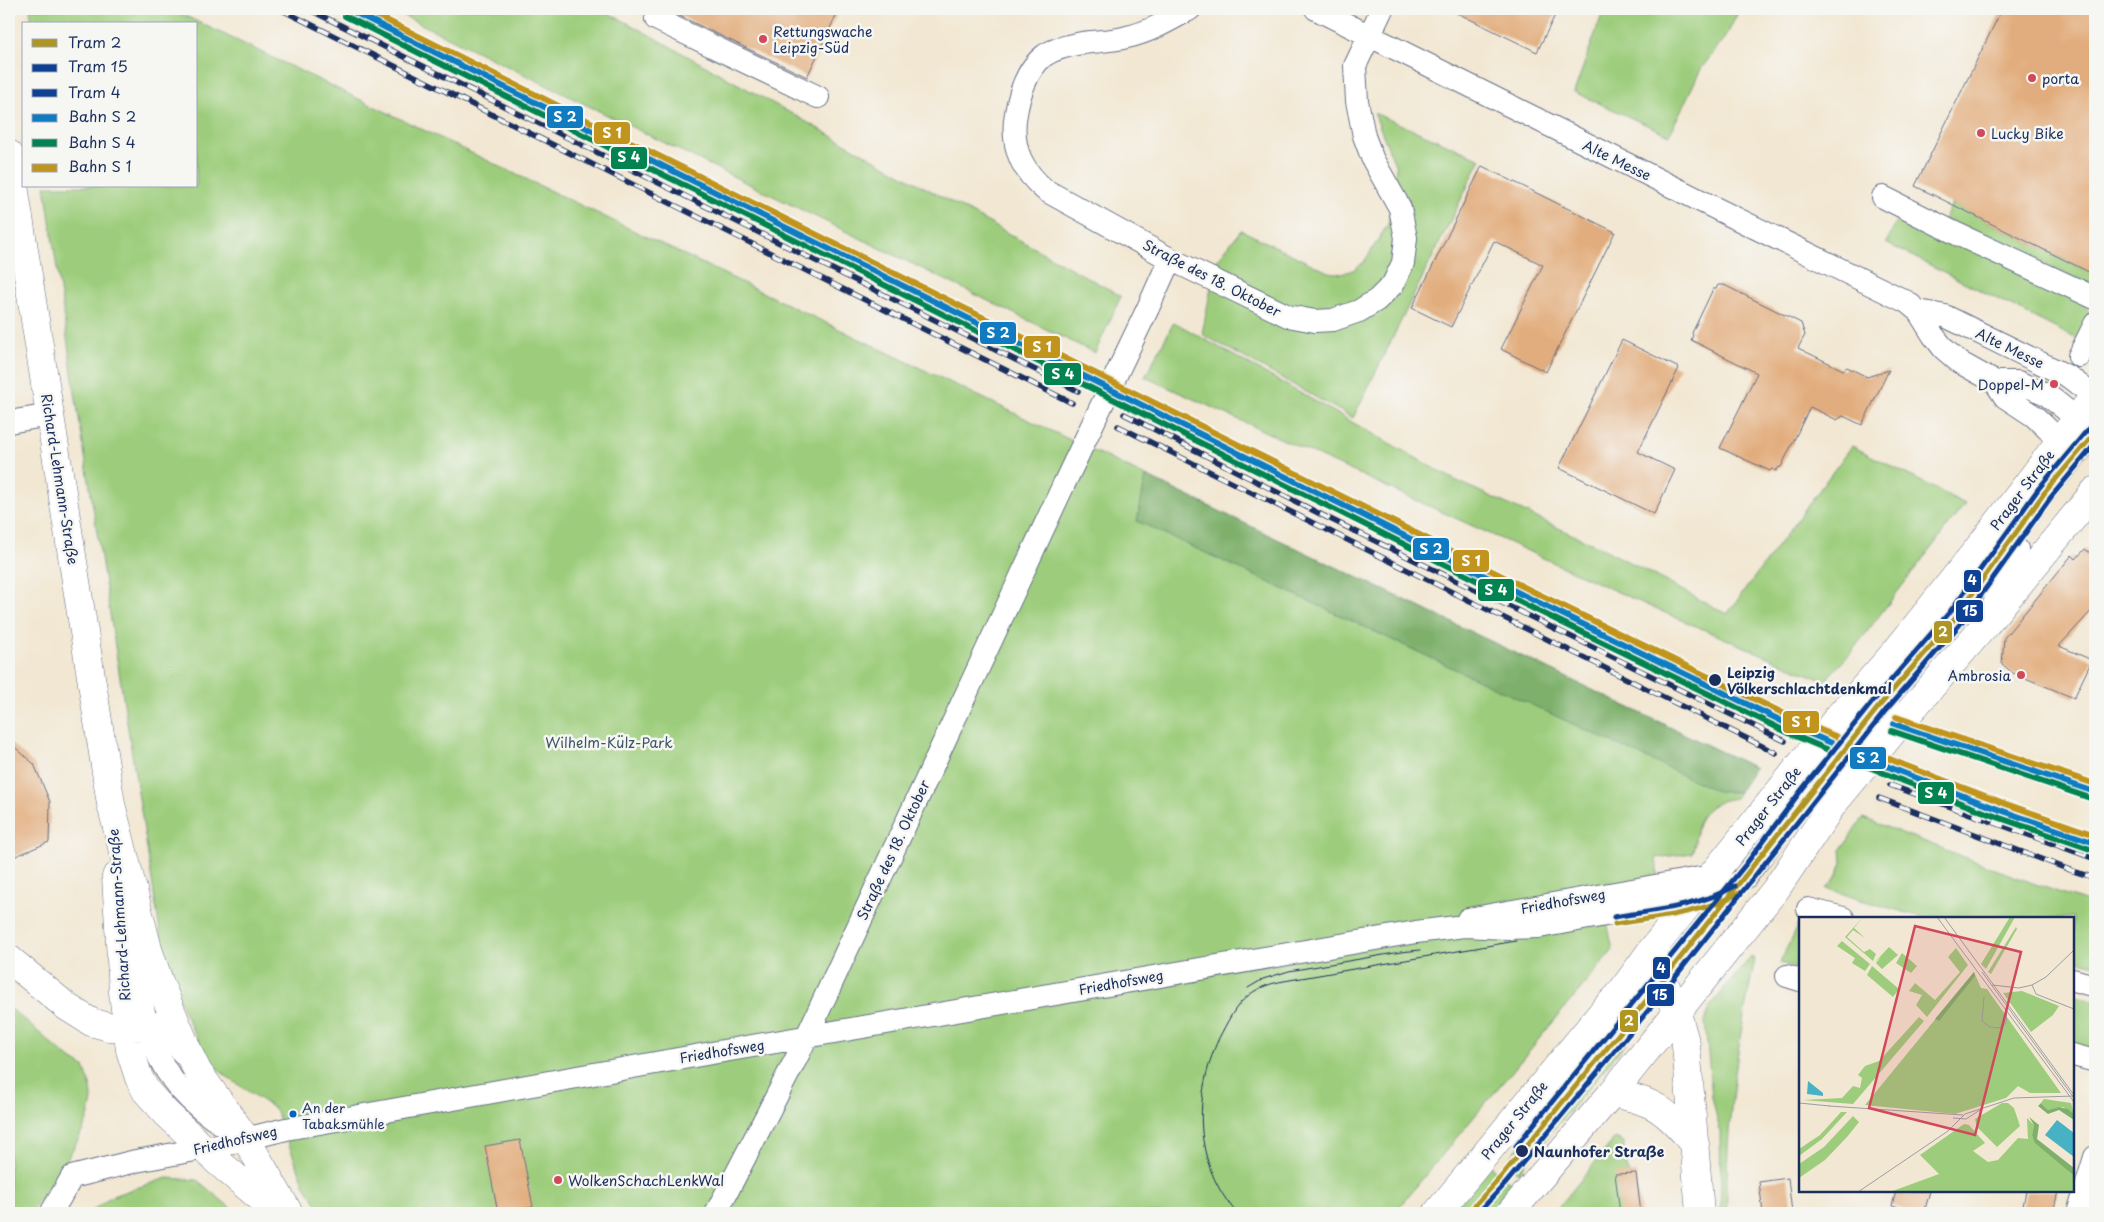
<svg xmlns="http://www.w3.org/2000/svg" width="2104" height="1222" viewBox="0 0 2104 1222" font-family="'Playpen Sans',sans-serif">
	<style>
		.green { fill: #9dcd7c; stroke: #5c7e6d }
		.forest { fill: #7eb06c; stroke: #4c7065 }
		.building { fill: #e2ad7e }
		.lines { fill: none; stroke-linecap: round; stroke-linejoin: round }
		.minor-casing { stroke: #666f87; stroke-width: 24 }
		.major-casing { stroke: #666f87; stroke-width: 29 }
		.minor { stroke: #fff; stroke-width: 22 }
		.major { stroke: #fff; stroke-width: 28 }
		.tram { stroke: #1b2f5e; stroke-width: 1 }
		.rail-casing { stroke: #1b2f5e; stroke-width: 5.5 }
		.rail { stroke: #f6f6f2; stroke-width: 4; stroke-dasharray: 11; stroke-linecap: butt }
		.minor-bridge-casing { stroke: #666f87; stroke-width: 24; stroke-linecap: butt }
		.major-bridge-casing { stroke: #666f87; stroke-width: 29; stroke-linecap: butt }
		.minor-bridge { stroke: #fff; stroke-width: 22 }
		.major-bridge { stroke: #fff; stroke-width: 28 }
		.rail-1-casing { stroke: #f6f6f2; stroke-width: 10 }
		.rail-2-casing { stroke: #f6f6f2; stroke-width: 10 }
		.rail-3-casing { stroke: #f6f6f2; stroke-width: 10 }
		.rail-1 { stroke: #107bc0; stroke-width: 6 }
		.rail-2 { stroke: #028351; stroke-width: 6 }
		.rail-3 { stroke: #c1941e; stroke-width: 6 }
		.tram-1-casing { stroke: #f6f6f2; stroke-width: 9 }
		.tram-2-casing { stroke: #f6f6f2; stroke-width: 9 }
		.tram-3-casing { stroke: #f6f6f2; stroke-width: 9 }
		.tram-1 { stroke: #af9521; stroke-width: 5 }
		.tram-2 { stroke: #0e4094; stroke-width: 5 }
		.tram-3 { stroke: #0e4094; stroke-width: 5 }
		.poi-dot { fill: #d1495b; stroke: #f6f6f2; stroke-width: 2 }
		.stop-dot { fill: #1b2f5e; stroke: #f6f6f2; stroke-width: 2 }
		.bus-dot { fill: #0065bd; stroke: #f6f6f2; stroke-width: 2 }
		.labels { text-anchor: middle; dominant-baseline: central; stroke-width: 5; stroke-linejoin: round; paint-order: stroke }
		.bus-label { font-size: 13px; fill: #1b2f5e; stroke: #f6f6f2; text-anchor: start }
		.poi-label { font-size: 14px; fill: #1b2f5e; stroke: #f6f6f2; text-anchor: start }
		.street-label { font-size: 14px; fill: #1b2f5e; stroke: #f6f6f2 }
		.stop-label { font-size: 14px; font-weight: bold; fill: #1b2f5e; stroke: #f6f6f2; text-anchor: start }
		.park-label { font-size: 14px; fill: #3c5666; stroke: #f6f6f2 }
		.inset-road { fill: none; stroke: #9c9da4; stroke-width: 1 }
		.view { fill: #d1495b; fill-opacity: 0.15; stroke: #d1495b; stroke-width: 2.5 }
		.inset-edge { fill: none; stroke: #1b2f5e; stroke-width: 2.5 }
		.line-badge { stroke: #f6f6f2; stroke-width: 2 }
		.badge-label { font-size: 14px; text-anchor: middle; font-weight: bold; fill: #fff }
	</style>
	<rect width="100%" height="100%" fill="#f6f6f2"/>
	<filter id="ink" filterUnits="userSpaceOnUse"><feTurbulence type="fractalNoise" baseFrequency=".02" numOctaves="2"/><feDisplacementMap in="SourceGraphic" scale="10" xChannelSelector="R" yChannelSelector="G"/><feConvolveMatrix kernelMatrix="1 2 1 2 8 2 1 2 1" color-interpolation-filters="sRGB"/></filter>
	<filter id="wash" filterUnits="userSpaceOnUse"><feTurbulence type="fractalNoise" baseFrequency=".0096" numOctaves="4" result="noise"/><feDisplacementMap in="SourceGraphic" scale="20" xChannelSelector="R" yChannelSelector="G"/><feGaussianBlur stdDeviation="1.12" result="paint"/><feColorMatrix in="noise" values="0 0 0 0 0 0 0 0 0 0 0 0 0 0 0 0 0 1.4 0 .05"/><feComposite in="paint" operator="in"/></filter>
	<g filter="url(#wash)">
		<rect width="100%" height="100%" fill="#f2e7d2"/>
		<!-- green -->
		<path class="green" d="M 30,9 L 171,9 L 1755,768 L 1735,798 C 1717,801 1703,807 1697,827 C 1695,835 1696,843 1692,853 L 1656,858 L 1658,878 L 1600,889 L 1613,950 L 1394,1213 L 323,1213 L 305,1186 L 275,1109 L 230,1079 L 211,1063 L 193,1031 L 171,982 L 162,944 L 75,393 L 45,186 L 196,186 L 196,24 L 32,24 Z
			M 390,9 L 599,9 L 626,22 L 1121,296 L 1095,353 Z
			M 1604,9 L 1739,10 L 1728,33 L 1701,69 L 1669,135 L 1574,92 Z
			M 1374,113 L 1481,159 L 1353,418 L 1202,334 L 1216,262 L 1241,230 L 1328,272 L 1342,274 L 1355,269 L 1364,262 L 1388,224 L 1396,167 Z
			M 1952,204 L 2095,275 L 2095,287 L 1943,221 Z
			M 1900,214 L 2082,300 L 2090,314 L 2077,339 L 1886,243 Z
			M 1174,322 L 1455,480 L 1606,550 L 1727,614 L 1852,446 L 1965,504 L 1849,655 L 1824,681 L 1642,603 L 1145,377 Z
			M 1863,818 L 2024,880 L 2095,905 L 2095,965 L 2073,959 L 2073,918 L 1925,918 L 1861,900 L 1826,888 L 1833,882 L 1839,871 L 1842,862 L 1841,850 Z
			M 1799,922 L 1800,923 L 1800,969 L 1780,963 Z
			M 1753,956 L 1755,960 C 1737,1043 1725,1128 1727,1213 L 1721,1213 L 1720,1131 L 1712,1097 L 1705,1022 L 1709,1008 L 1750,958 Z
			M 2073,995 L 2095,1001 L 2095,1051 L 2073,1045 Z
			M 9,1007 L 65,1055 L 84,1067 C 87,1076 92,1088 92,1097 C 92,1130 49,1186 30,1213 L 9,1213 Z
			M 1616,1029 L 1628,1040 L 1518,1173 L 1506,1162 Z
			M 1615,1138 L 1624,1142 L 1627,1167 L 1639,1213 L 1554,1213 Z
			M 1489,1165 L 1518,1189 L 1494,1213 L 1450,1213 Z
			M 167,1178 L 197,1180 L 237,1213 L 89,1213 L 112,1196 Z"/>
		<!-- forest -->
		<path class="forest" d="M 1146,476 L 1755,768 L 1739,792 L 1719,792 L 1137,521 Z"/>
		<g id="blocks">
			<!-- building -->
			<path class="building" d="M 665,9 L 839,9 L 807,77 Z
				M 1449,9 L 1558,9 L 1537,52 Z
				M 2002,9 L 2095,9 L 2095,275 L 1915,186 Z
				M 1482,166 L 1615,232 L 1546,372 L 1501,349 L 1543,265 L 1494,241 L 1451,327 L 1412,308 Z
				M 1718,285 L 1724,285 L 1801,323 L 1805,335 L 1798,348 L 1843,370 L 1847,367 L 1867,377 L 1889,370 L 1862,425 L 1843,416 L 1837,420 L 1810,407 L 1781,467 L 1778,468 L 1776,471 L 1772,469 L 1770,471 L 1720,448 L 1757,373 L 1691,340 L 1693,335 L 1692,333 L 1705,306 L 1713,289 L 1716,289 Z
				M 1622,340 L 1679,368 L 1638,452 L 1675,470 L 1654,514 L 1559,468 Z
				M 2085,549 L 2095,557 L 2095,607 L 2059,646 L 2092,660 L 2074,698 L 2013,673 L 2002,664 L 2004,638 L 2072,555 L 2076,559 Z
				M 9,742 L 34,764 L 50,802 L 49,842 L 9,859 Z
				M 520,1140 L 533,1207 L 498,1213 L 485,1146 Z
				M 1636,1173 L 1641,1213 L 1620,1213 L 1615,1174 Z
				M 1788,1178 L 1792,1213 L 1763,1213 L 1759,1182 Z
				M 1896,1191 L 1930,1191 L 1924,1213 L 1916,1213 L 1892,1206 Z
				M 2026,1191 L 2058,1191 L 2054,1209 L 2046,1213 L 2041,1213 L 2039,1210 L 2023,1206 Z"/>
		</g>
	</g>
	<g filter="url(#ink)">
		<use href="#blocks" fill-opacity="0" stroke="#666f87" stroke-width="1"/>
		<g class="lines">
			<!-- minor casing -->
			<g class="minor-casing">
				<path id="minor" d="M 1190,9 C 1170,20 1150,32 1127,37 C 1113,41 1097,41 1082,43 C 1071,45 1054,49 1045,55 C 1026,69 1018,98 1015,120 C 1012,150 1023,171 1045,190 L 1170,259 L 1288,316 L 1315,321 L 1333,320 L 1359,311 L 1377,300 L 1393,284 L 1403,263 L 1406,238 L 1400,208 L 1373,160 L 1364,136 L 1357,101 L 1355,66 L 1382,9
					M 1316,9 L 1719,210 L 1907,302 L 1918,311 L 1933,335 L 1944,349 L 1959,362 L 1995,382 L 2005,397 L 2034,416 L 2059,440
					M 656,19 L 818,97
					M 1883,197 L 1957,234 L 2095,298
					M 1148,308 L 1170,259
					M 1918,311 L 1945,316 L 2069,377 L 2095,397
					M 2079,356 L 2095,324
					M 1995,382 L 2018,382 L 2046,394 L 2089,428
					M 9,422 L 50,415
					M 1992,609 L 2017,549
					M 1880,705 L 1955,618 L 2045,492 L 2095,433
					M 1808,909 L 1843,918
					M 1468,919 L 1711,876
					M 130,924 C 146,1027 143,1082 243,1137
					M 1787,976 L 1800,980
					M 2073,980 L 2095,986
					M 2073,1055 L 2095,1061
					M 51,1213 L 72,1177 L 136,1161 L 217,1146 L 286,1129 L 706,1054 L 1416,932 L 1464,926 L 1507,928 L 1539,927 L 1700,898 L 1718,892 L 1733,886 L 1745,878 L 1809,793
					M 716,1213 L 799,1053 L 1064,484
					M 2078,1213 L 2095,1157"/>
			</g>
			<!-- major casing -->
			<g class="major-casing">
				<path id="major" d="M 9,154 L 111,804 L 148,949 L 160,984 L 190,1056
					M 1839,716 L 1897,650 L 1984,541 L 2095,395
					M 1906,716 L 1986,624 L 2095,491
					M 116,877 L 123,992 L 130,1050 L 139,1078 L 146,1091 L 166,1113 L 217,1161 L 278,1213
					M 1651,951 L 1677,1013 L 1686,1045 L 1700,1213
					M 9,959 L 67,1007 L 91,1022 L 109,1027 L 154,1026 L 168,1033 L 190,1056 L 198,1072 L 246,1139 L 289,1213
					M 1612,1093 C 1658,1102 1664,1110 1695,1144
					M 1437,1213 L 1605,1009 L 1619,995 L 1651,951 L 1786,783
					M 1510,1213 L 1612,1093 L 1776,889 L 1833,804"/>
			</g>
			<!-- minor -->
			<use href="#minor" class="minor"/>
			<!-- major -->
			<use href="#major" class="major"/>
			<!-- tram -->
			<path class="tram" d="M 1248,988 L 1263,979 L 1289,971 L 1401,952 L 1420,950
				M 1237,1213 C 1193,1165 1193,1095 1219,1038 C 1227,1023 1235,1005 1249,995 C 1259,987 1272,983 1284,981 L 1516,941"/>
			<!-- rail casing -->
			<g class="rail-casing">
				<path id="rail" d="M 280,9 L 1072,403
					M 308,9 L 1078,391
					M 1124,414 L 1326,517 L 1785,741
					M 1118,426 L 1776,753
					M 1890,785 L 2095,859
					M 1879,798 L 2070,870 L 2095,878"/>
			</g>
			<!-- rail -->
			<use href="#rail" class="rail"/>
			<!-- minor-bridge casing -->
			<g class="minor-bridge-casing">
				<path id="minor-bridge" d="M 1064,484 L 1148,308
					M 1818,797 L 1891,710"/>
			</g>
			<!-- major-bridge casing -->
			<g class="major-bridge-casing">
				<path id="major-bridge" d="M 1786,783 L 1839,716
					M 1833,804 L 1906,716"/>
			</g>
			<!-- minor-bridge -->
			<use href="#minor-bridge" class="minor-bridge"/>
			<!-- major-bridge -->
			<use href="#major-bridge" class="major-bridge"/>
			<!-- rail-1 casing -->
			<g class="rail-1-casing">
				<path id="rail-1" d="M 348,9 L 1527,597 L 1796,728 L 1901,772 L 2003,811 L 2095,843
					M 1894,724 L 2095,792"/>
			</g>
			<!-- rail-2 casing -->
			<g class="rail-2-casing">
				<path id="rail-2" d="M 345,16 L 1524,604 L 1793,735 L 1898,779 L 2000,818 L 2093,850
					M 1892,731 L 2093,799"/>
			</g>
			<!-- rail-3 casing -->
			<g class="rail-3-casing">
				<path id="rail-3" d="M 364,9 L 1530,590 L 1799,721 L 1904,765 L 2006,804 L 2095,835
					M 1896,717 L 2095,784"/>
			</g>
			<!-- rail-1 -->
			<use href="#rail-1" class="rail-1"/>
			<!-- rail-2 -->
			<use href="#rail-2" class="rail-2"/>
			<!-- rail-3 -->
			<use href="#rail-3" class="rail-3"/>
			<!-- tram-1 casing -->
			<g class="tram-1-casing">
				<path id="tram-1" d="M 1615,924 C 1658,917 1700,914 1739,893
					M 1468,1213 L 1500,1178 L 1650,996 L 1880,705 L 1955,618 L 2045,492 L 2095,433"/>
			</g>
			<!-- tram-2 casing -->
			<g class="tram-2-casing">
				<path id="tram-2" d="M 1478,1213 L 1506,1183 L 1656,1001 L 1886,710 L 1961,623 L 2051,497 L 2095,444"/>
			</g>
			<!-- tram-3 casing -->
			<g class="tram-3-casing">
				<path id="tram-3" d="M 1614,917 C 1656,910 1698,907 1735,886
					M 1516,1146 L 1746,864 L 1803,788 L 1874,700 L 1949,613 L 2039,488 L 2089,428"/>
			</g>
			<!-- tram-1 -->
			<use href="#tram-1" class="tram-1"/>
			<!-- tram-2 -->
			<use href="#tram-2" class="tram-2"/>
			<!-- tram-3 -->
			<use href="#tram-3" class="tram-3"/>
		</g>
	</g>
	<!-- markers -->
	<g class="poi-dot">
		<circle cx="763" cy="39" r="5"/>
		<circle cx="2032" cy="78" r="5"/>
		<circle cx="1981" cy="133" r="5"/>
		<circle cx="2054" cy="384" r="5"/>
		<circle cx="2021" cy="675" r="5"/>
		<circle cx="558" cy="1180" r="5"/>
	</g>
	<g class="stop-dot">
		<circle cx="1715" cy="680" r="7"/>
		<circle cx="1522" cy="1151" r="7"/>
	</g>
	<circle class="bus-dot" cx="293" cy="1114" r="4.5"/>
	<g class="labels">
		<!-- bus labels -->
		<g class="bus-label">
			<text x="302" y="1107">An der<tspan x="302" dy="16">Tabaksmühle</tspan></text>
		</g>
		<!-- poi labels -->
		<g class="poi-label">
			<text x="773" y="31">Rettungswache<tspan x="773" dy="16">Leipzig-Süd</tspan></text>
			<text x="2042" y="78">porta</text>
			<text x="1991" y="133">Lucky Bike</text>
			<text x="2044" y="384" text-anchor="end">Doppel-M</text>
			<text x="2011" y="675" text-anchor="end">Ambrosia</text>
			<text x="568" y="1180">WolkenSchachLenkWal</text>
		</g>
		<!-- street labels -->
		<g class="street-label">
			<text transform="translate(1617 160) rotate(26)">Alte Messe</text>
			<text transform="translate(1212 278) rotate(27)">Straße des 18. Oktober</text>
			<text transform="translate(2010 348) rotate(26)">Alte Messe</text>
			<text transform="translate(60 479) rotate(81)">Richard-Lehmann-Straße</text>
			<text transform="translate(2022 490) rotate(-53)">Prager Straße</text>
			<text transform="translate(1768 806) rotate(-52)">Prager Straße</text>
			<text transform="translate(893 850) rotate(-65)">Straße des 18. Oktober</text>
			<text transform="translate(1563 901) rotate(-10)">Friedhofsweg</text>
			<text transform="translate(119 915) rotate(-94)">Richard-Lehmann-Straße</text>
			<text transform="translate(1121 982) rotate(-10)">Friedhofsweg</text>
			<text transform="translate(722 1051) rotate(-9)">Friedhofsweg</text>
			<text transform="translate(1514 1120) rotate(-51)">Prager Straße</text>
			<text transform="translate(235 1140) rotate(-13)">Friedhofsweg</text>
		</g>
		<!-- stop labels -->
		<g class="stop-label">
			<text x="1727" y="672">Leipzig<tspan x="1727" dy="16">Völkerschlachtdenkmal</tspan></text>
			<text x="1534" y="1151">Naunhofer Straße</text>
		</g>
		<!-- park labels -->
		<g class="park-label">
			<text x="609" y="742">Wilhelm-Külz-Park</text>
		</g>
	</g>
	<!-- overview -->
	<g transform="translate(1799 917)">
		<rect width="275" height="275" fill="#f2e7d2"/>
		<path d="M 64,0 L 55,11 L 66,21 L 54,13 L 48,20 L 65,35 L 71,32 L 77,37 L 74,44 L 46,20 ZM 211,0 L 216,0 L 187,52 L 182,47 ZM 217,10 L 218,12 L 192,57 L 189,55 L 192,50 ZM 43,24 L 71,47 L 66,54 L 53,46 L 56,41 L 38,29 ZM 90,30 L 99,38 L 83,52 L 77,46 L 82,40 L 76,45 ZM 157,31 L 169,48 L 128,100 L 117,88 L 123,78 L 110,74 L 116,66 L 136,83 L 161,55 L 149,40 ZM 103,36 L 118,49 L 112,56 L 97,46 ZM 73,49 L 100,72 L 94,80 L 68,58 ZM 175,55 L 182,71 L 188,72 L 262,176 L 231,176 L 219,169 L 207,181 L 156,197 L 66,188 ZM 223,74 L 260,89 L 254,98 L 232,115 L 204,76 ZM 120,100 L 125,104 L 54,187 L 4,183 L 43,181 L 54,169 L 61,171 L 63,161 L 59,158 L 66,149 L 80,144 ZM 245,182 L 272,186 L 275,197 L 264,190 L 249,193 L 242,186 ZM 203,186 L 209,186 L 215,191 L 221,209 L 198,230 L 178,210 L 176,202 ZM 42,195 L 48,195 L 23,222 L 0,239 L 0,232 L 21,218 ZM 54,199 L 60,205 L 48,220 L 26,243 L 0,261 L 0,247 L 25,230 ZM 228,201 L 235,208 L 233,218 L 238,227 L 275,259 L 275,275 L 91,275 L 140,257 L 121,238 L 165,207 L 170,208 L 186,226 L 174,234 L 189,245 L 199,243 L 219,221 L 229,222 Z" fill="#9dcd7c"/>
		<path d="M 175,55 L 176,59 L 140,104 L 136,102 ZM 242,186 L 249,193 L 260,190 L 269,192 L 275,197 L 275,203 L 260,193 L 249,197 L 239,189 ZM 230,200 L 240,208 L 238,222 L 275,251 L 275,259 L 236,226 L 233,218 L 235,208 Z" fill="#7eb06c"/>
		<path d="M 9,164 L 24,176 L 24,179 L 8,177 ZM 258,203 L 275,216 L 275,240 L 246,218 Z" fill="#46b2c3"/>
		<path class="inset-road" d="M 138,0 L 275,185M 145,0 L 275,178M 183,55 L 275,181M 193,68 L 220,71 L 233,68 L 247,60 L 275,33M 233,68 L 237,77 L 275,92M 185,80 L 183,104 L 191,110 L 200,111 L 207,106 L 208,90M 0,186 L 31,189M 30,189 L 164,198M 154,201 L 167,202 L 181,193M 59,275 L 149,214 L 166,197 L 215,181 L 275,179"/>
		<path class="view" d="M 116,9 L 222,35 L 176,218 L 70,191 Z"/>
		<rect width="275" height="275" class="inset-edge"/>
	</g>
	<g class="line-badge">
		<rect x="546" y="105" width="38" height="24" rx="5" fill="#107bc0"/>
		<rect x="593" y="121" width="38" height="24" rx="5" fill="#c1941e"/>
		<rect x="610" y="146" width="38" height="24" rx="5" fill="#028351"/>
		<rect x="979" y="321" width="38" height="24" rx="5" fill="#107bc0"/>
		<rect x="1023" y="335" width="38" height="24" rx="5" fill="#c1941e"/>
		<rect x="1043" y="362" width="39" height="24" rx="5" fill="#028351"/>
		<rect x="1412" y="537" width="38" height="24" rx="5" fill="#107bc0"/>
		<rect x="1452" y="549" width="38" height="24" rx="5" fill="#c1941e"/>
		<rect x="1963" y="569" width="19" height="24" rx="5" fill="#0e4094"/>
		<rect x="1477" y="578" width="38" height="24" rx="5" fill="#028351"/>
		<rect x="1955" y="599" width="29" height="24" rx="5" fill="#0e4094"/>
		<rect x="1933" y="620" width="20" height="24" rx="5" fill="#af9521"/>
		<rect x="1782" y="710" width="38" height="24" rx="5" fill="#c1941e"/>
		<rect x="1849" y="746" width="38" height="24" rx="5" fill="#107bc0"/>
		<rect x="1917" y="781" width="38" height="24" rx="5" fill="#028351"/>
		<rect x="1652" y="956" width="19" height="24" rx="5" fill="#0e4094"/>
		<rect x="1646" y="983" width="29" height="24" rx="5" fill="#0e4094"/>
		<rect x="1619" y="1009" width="20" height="24" rx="5" fill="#af9521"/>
	</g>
	<g class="badge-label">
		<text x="565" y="122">S 2</text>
		<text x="612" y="138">S 1</text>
		<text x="629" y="162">S 4</text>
		<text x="998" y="338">S 2</text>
		<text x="1042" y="352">S 1</text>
		<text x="1063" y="379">S 4</text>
		<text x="1431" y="554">S 2</text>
		<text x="1471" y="566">S 1</text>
		<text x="1972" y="585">4</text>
		<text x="1496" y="595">S 4</text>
		<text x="1970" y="616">15</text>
		<text x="1943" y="637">2</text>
		<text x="1801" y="727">S 1</text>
		<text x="1868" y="763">S 2</text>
		<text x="1936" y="798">S 4</text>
		<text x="1661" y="973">4</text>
		<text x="1660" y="1000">15</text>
		<text x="1629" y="1026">2</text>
	</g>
	<!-- margin -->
	<rect width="2104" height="1222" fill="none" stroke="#f6f6f2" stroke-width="30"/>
	<!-- legend -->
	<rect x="22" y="22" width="175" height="165" fill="#f6f6f2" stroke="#9ea6b7"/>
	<rect x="32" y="39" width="25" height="8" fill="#af9521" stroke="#9ea6b7"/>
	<text x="68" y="48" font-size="15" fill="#1b2f5e">Tram 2</text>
	<rect x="32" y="64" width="25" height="8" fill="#0e4094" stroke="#9ea6b7"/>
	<text x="68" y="72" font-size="15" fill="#1b2f5e">Tram 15</text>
	<rect x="32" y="89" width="25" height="8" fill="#0e4094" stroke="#9ea6b7"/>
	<text x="68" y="98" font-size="15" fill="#1b2f5e">Tram 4</text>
	<rect x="32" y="114" width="25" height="8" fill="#107bc0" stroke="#9ea6b7"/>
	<text x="68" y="122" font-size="15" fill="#1b2f5e">Bahn S 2</text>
	<rect x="32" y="139" width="25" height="8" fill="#028351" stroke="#9ea6b7"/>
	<text x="68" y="148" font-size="15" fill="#1b2f5e">Bahn S 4</text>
	<rect x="32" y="164" width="25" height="8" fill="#c1941e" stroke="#9ea6b7"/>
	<text x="68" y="172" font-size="15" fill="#1b2f5e">Bahn S 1</text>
</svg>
